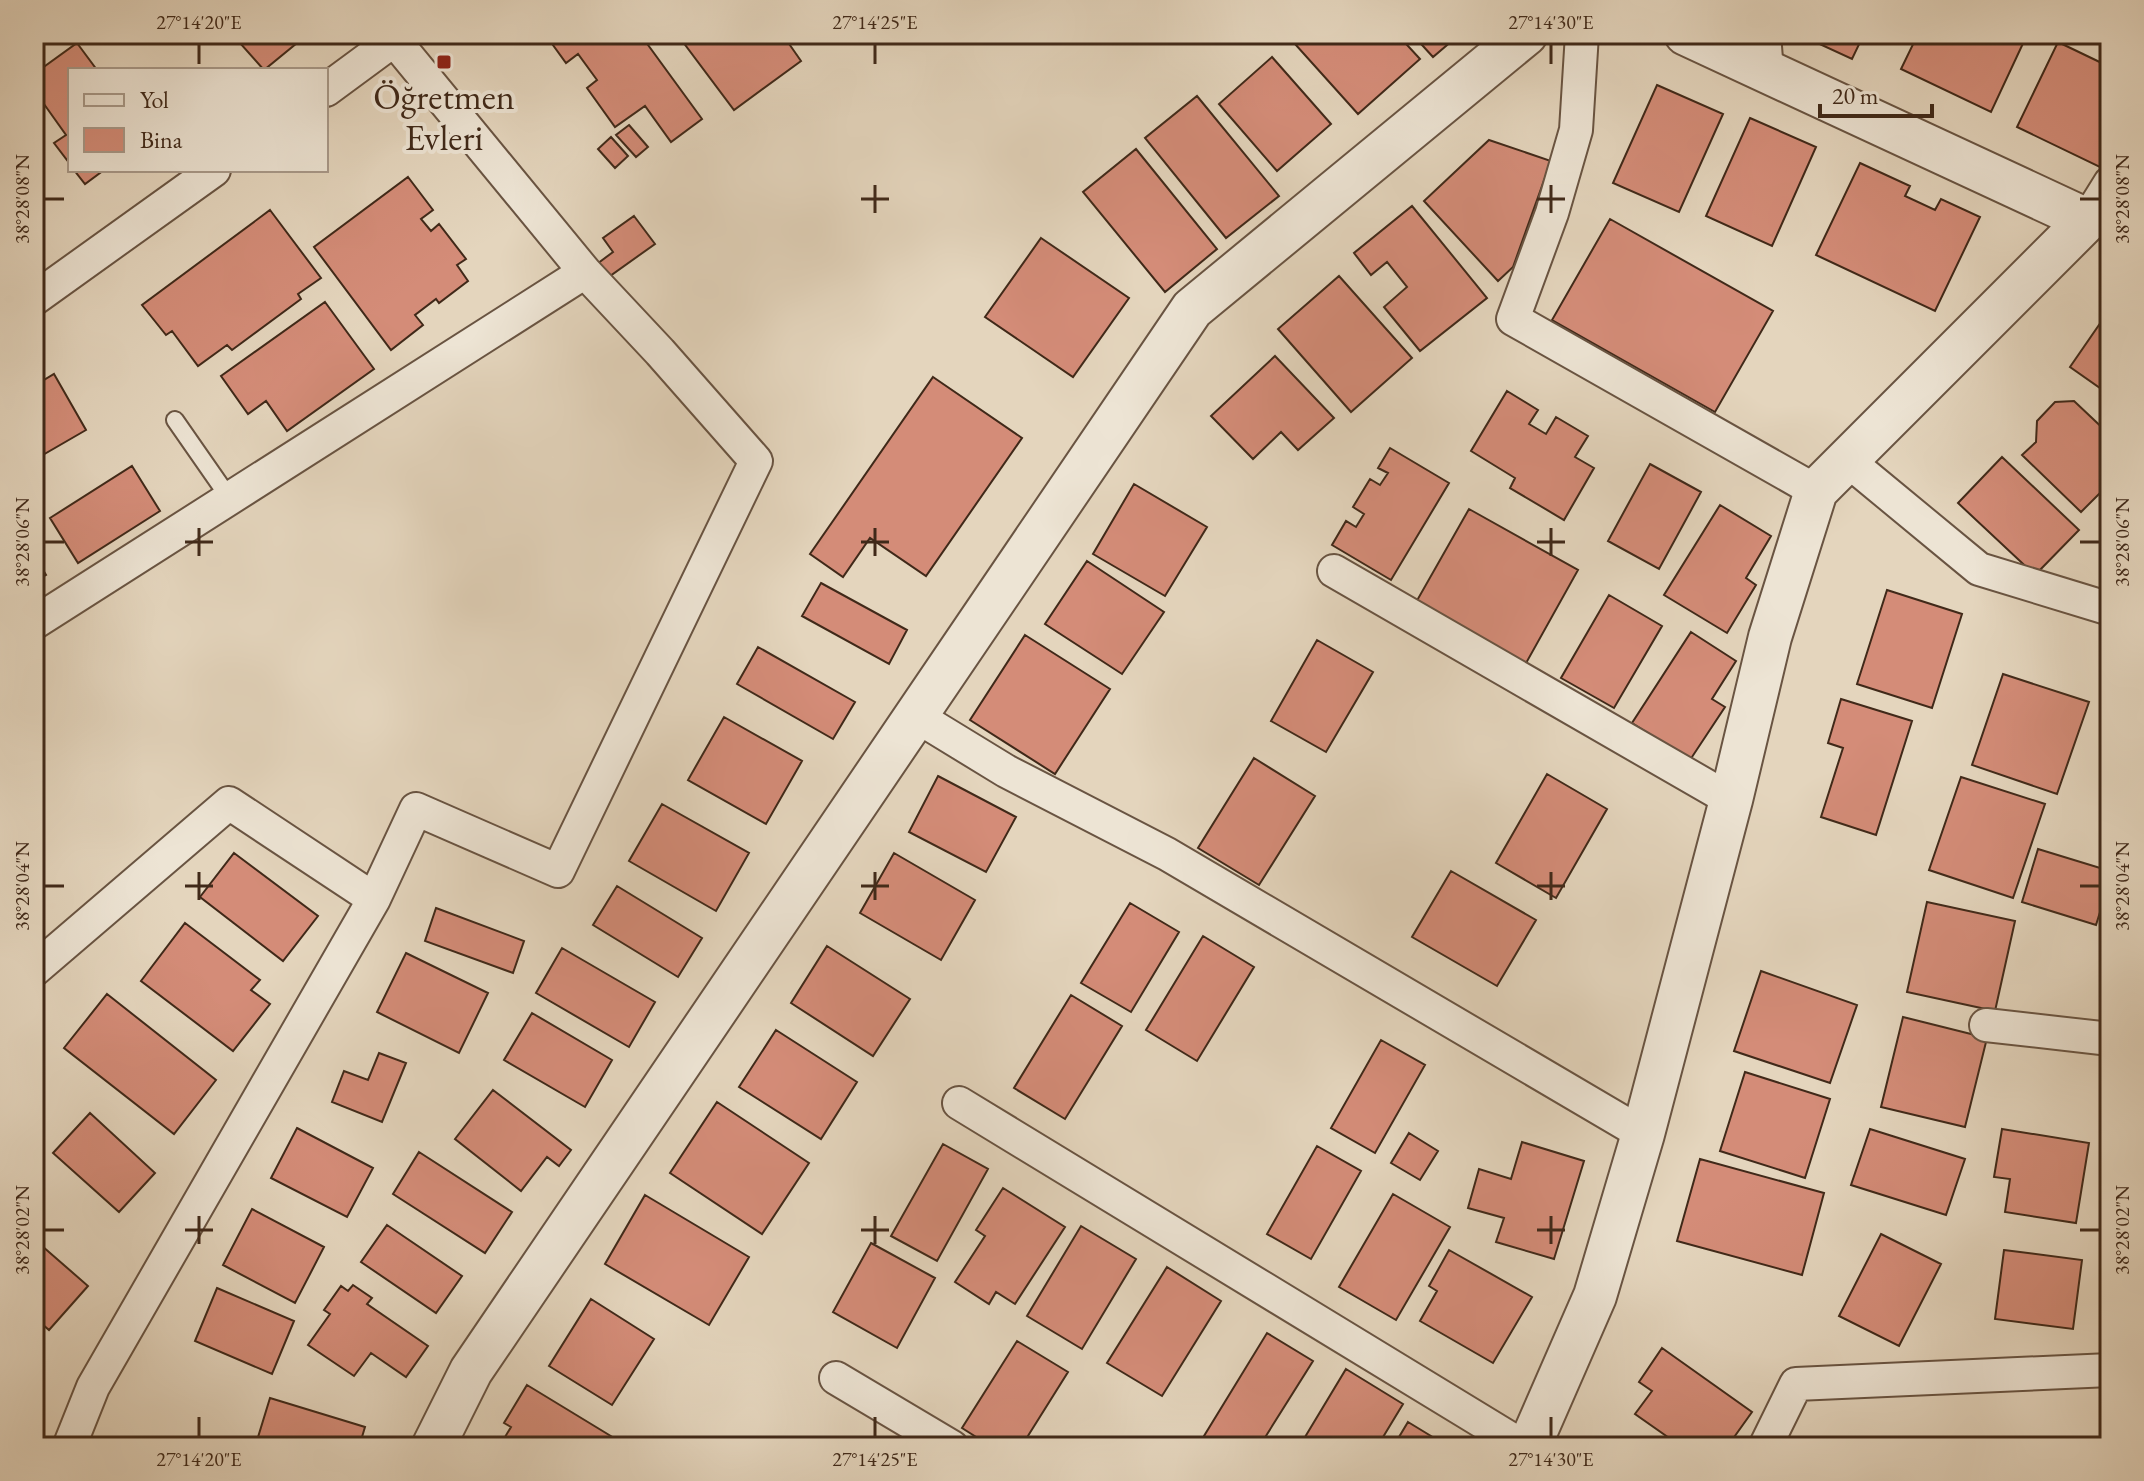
<svg xmlns="http://www.w3.org/2000/svg" width="2144" height="1481" viewBox="0 0 2144 1481" font-family="'EB Garamond',serif">
	<style>
		.building { fill: #d48c78; stroke: #402919; stroke-width: 2 }
		.lines { fill: none; stroke-linecap: round; stroke-linejoin: round }
		.service-casing { stroke: #695442; stroke-width: 20 }
		.minor-casing { stroke: #695442; stroke-width: 36 }
		.tertiary-casing { stroke: #695442; stroke-width: 46 }
		.service { stroke: #ede4d4; stroke-width: 16 }
		.minor { stroke: #ede4d4; stroke-width: 32 }
		.tertiary { stroke: #ede4d4; stroke-width: 42 }
		.ticks { fill: none; stroke: #402919; stroke-width: 3 }
		.poi-dot { fill: #8f2418; stroke: #ede4d4; stroke-width: 3 }
		.labels { text-anchor: middle; dominant-baseline: central; stroke-width: 8; stroke-linejoin: round; paint-order: stroke }
		.poi-label { font-size: 36px; fill: #402919; stroke: #ede4d4 }
		.neatline { fill: none; stroke: #402919; stroke-width: 3 }
		.ticks-label { font-size: 20px; text-anchor: middle; fill: #402919 }
	</style>
	<rect width="100%" height="100%" fill="#e4d5bd"/>
	<filter id="stains"><feTurbulence type="fractalNoise" baseFrequency=".0025" numOctaves="4"/><feColorMatrix values="0 0 0 0 .2 0 0 0 0 .09 0 0 0 0 .02 0 0 0 .5 -.17"/></filter>
	<radialGradient id="worn" r=".72"><stop offset=".6" stop-color="#630" stop-opacity="0"/><stop offset="1" stop-color="#630" stop-opacity=".3"/></radialGradient>
	<!-- building -->
	<path class="building" d="M 232,34 L 308,34 L 264,70 Z
		M 545,34 L 640,34 L 702,119 L 671,142 L 645,106 L 615,127 L 587,88 L 597,80 L 578,54 L 566,63 Z
		M 677,34 L 790,34 L 785,38 L 801,61 L 734,110 Z
		M 1286,34 L 1397,34 L 1420,59 L 1358,114 Z
		M 1412,34 L 1460,34 L 1433,57 Z
		M 1798,34 L 1864,34 L 1852,59 Z
		M 1918,34 L 2026,34 L 2026,37 L 1991,112 L 1901,69 Z
		M 2058,42 L 2110,67 L 2110,156 L 2104,169 L 2017,127 Z
		M 77,43 L 97,70 L 70,70 L 70,164 L 54,143 L 66,135 L 34,90 L 34,74 Z
		M 1272,57 L 1331,124 L 1277,171 L 1219,104 Z
		M 1657,85 L 1723,114 L 1679,212 L 1613,183 Z
		M 1197,96 L 1279,196 L 1226,238 L 1145,138 Z
		M 1750,118 L 1816,147 L 1772,246 L 1706,216 Z
		M 629,125 L 648,147 L 636,157 L 616,135 Z
		M 611,137 L 628,156 L 615,168 L 598,149 Z
		M 1489,140 L 1551,161 L 1513,267 L 1498,281 L 1424,201 Z
		M 1136,149 L 1217,249 L 1165,292 L 1083,192 Z
		M 1860,163 L 1910,186 L 1905,196 L 1935,210 L 1941,199 L 1980,217 L 1935,311 L 1816,255 Z
		M 74,170 L 104,170 L 85,184 Z
		M 408,177 L 433,210 L 421,219 L 431,231 L 439,224 L 466,259 L 457,265 L 468,281 L 439,303 L 436,299 L 415,315 L 423,325 L 391,350 L 314,247 Z
		M 1412,206 L 1487,298 L 1420,351 L 1384,307 L 1407,287 L 1387,262 L 1371,275 L 1354,253 Z
		M 270,210 L 321,278 L 298,294 L 301,299 L 232,350 L 227,345 L 198,366 L 172,331 L 166,335 L 142,305 Z
		M 634,216 L 655,244 L 603,281 L 593,267 L 613,252 L 603,238 Z
		M 1610,219 L 1773,311 L 1715,412 L 1552,320 Z
		M 1041,238 L 1129,298 L 1073,377 L 985,317 Z
		M 1339,276 L 1412,358 L 1351,412 L 1278,329 Z
		M 325,302 L 374,369 L 287,431 L 266,401 L 248,414 L 221,376 Z
		M 2110,309 L 2110,373 L 2100,388 L 2070,367 Z
		M 1275,356 L 1334,418 L 1298,450 L 1281,432 L 1253,459 L 1211,416 Z
		M 54,374 L 86,430 L 34,460 L 34,386 Z
		M 933,377 L 1022,438 L 926,576 L 870,538 L 843,577 L 810,554 Z
		M 1507,391 L 1538,410 L 1529,424 L 1546,434 L 1556,417 L 1588,436 L 1575,457 L 1594,468 L 1564,520 L 1510,488 L 1515,478 L 1471,451 Z
		M 2074,401 L 2110,435 L 2110,483 L 2081,512 L 2022,455 L 2036,442 L 2037,421 L 2055,402 Z
		M 1390,448 L 1449,483 L 1391,580 L 1332,545 L 1346,521 L 1356,527 L 1364,514 L 1353,507 L 1370,479 L 1380,485 L 1388,473 L 1378,468 Z
		M 2002,457 L 2079,530 L 2035,575 L 1958,503 Z
		M 1650,464 L 1701,492 L 1659,569 L 1608,541 Z
		M 132,466 L 160,511 L 78,563 L 50,518 Z
		M 1134,484 L 1207,527 L 1165,596 L 1093,554 Z
		M 1720,505 L 1771,536 L 1746,578 L 1756,585 L 1727,633 L 1664,595 Z
		M 1469,509 L 1578,570 L 1525,665 L 1415,604 Z
		M 34,555 L 46,575 L 34,582 Z
		M 1087,561 L 1164,612 L 1122,674 L 1045,624 Z
		M 821,583 L 907,630 L 889,664 L 802,616 Z
		M 1887,590 L 1962,614 L 1932,708 L 1857,684 Z
		M 1609,595 L 1662,626 L 1614,708 L 1561,678 Z
		M 1691,632 L 1736,661 L 1712,699 L 1725,707 L 1690,760 L 1632,723 Z
		M 1025,635 L 1110,689 L 1055,774 L 970,720 Z
		M 1317,640 L 1373,672 L 1326,752 L 1271,721 Z
		M 758,647 L 855,702 L 833,739 L 737,684 Z
		M 2003,674 L 2089,702 L 2057,794 L 1972,765 Z
		M 1841,699 L 1912,721 L 1876,835 L 1821,817 L 1843,748 L 1828,743 Z
		M 724,717 L 802,761 L 766,824 L 688,780 Z
		M 1254,758 L 1315,796 L 1259,885 L 1198,848 Z
		M 1547,774 L 1607,809 L 1556,898 L 1496,863 Z
		M 938,776 L 1016,817 L 986,872 L 909,832 Z
		M 1961,777 L 2045,804 L 2013,898 L 1929,870 Z
		M 662,804 L 749,853 L 716,911 L 629,861 Z
		M 2038,849 L 2110,871 L 2110,880 L 2096,925 L 2022,902 Z
		M 234,853 L 318,916 L 283,961 L 200,897 Z
		M 894,853 L 975,900 L 941,960 L 860,913 Z
		M 1451,871 L 1536,920 L 1497,986 L 1412,937 Z
		M 617,886 L 702,938 L 678,977 L 593,925 Z
		M 1927,902 L 2015,921 L 1995,1011 L 1907,992 Z
		M 1130,903 L 1179,932 L 1131,1012 L 1081,983 Z
		M 436,908 L 524,941 L 513,973 L 425,941 Z
		M 185,923 L 260,980 L 251,990 L 270,1004 L 233,1051 L 141,981 Z
		M 1203,936 L 1254,967 L 1197,1061 L 1146,1030 Z
		M 827,946 L 910,999 L 873,1056 L 791,1003 Z
		M 562,948 L 655,1002 L 629,1047 L 536,993 Z
		M 406,953 L 488,993 L 459,1053 L 377,1012 Z
		M 1761,971 L 1857,1005 L 1830,1083 L 1734,1051 Z
		M 107,994 L 216,1080 L 174,1134 L 64,1048 Z
		M 1071,995 L 1122,1026 L 1065,1119 L 1014,1088 Z
		M 532,1013 L 612,1060 L 585,1107 L 504,1060 Z
		M 1903,1017 L 1987,1038 L 1965,1127 L 1881,1107 Z
		M 776,1030 L 857,1082 L 821,1139 L 739,1087 Z
		M 1381,1040 L 1425,1065 L 1375,1153 L 1331,1128 Z
		M 379,1053 L 406,1063 L 382,1122 L 332,1102 L 344,1071 L 368,1080 Z
		M 1745,1072 L 1830,1099 L 1805,1178 L 1720,1151 Z
		M 493,1090 L 571,1150 L 559,1166 L 547,1157 L 521,1191 L 455,1139 Z
		M 717,1102 L 809,1163 L 762,1234 L 670,1173 Z
		M 90,1113 L 155,1173 L 119,1212 L 53,1153 Z
		M 297,1128 L 373,1168 L 347,1217 L 271,1178 Z
		M 1870,1129 L 1965,1159 L 1946,1215 L 1851,1185 Z
		M 2002,1129 L 2089,1143 L 2076,1223 L 2005,1212 L 2010,1179 L 1994,1177 Z
		M 1409,1133 L 1438,1151 L 1420,1180 L 1391,1163 Z
		M 1522,1142 L 1584,1161 L 1554,1259 L 1496,1242 L 1504,1218 L 1468,1208 L 1479,1169 L 1511,1179 Z
		M 943,1144 L 988,1169 L 937,1261 L 891,1236 Z
		M 1317,1146 L 1361,1171 L 1311,1259 L 1267,1234 Z
		M 419,1152 L 512,1212 L 485,1253 L 393,1194 Z
		M 1700,1159 L 1824,1193 L 1802,1275 L 1677,1241 Z
		M 1003,1188 L 1065,1227 L 1015,1304 L 996,1292 L 989,1304 L 955,1282 L 985,1236 L 976,1230 Z
		M 1393,1194 L 1450,1227 L 1396,1320 L 1339,1287 Z
		M 645,1195 L 749,1257 L 709,1325 L 605,1264 Z
		M 252,1209 L 324,1247 L 295,1303 L 223,1265 Z
		M 387,1225 L 462,1276 L 436,1313 L 361,1262 Z
		M 1081,1226 L 1136,1259 L 1082,1349 L 1027,1316 Z
		M 1881,1234 L 1941,1264 L 1899,1346 L 1839,1316 Z
		M 34,1239 L 88,1286 L 49,1330 L 34,1317 Z
		M 871,1243 L 935,1278 L 897,1348 L 833,1312 Z
		M 1449,1250 L 1532,1297 L 1493,1363 L 1420,1321 L 1437,1291 L 1429,1286 Z
		M 2004,1250 L 2082,1260 L 2073,1329 L 1995,1319 Z
		M 1167,1267 L 1221,1301 L 1162,1396 L 1107,1363 Z
		M 353,1285 L 372,1298 L 367,1304 L 428,1346 L 406,1377 L 371,1353 L 354,1376 L 308,1345 L 330,1314 L 324,1310 L 341,1286 L 348,1291 Z
		M 217,1288 L 294,1321 L 272,1374 L 195,1341 Z
		M 591,1299 L 654,1339 L 612,1405 L 549,1366 Z
		M 1267,1333 L 1313,1361 L 1259,1447 L 1221,1447 L 1204,1436 Z
		M 1017,1341 L 1068,1372 L 1021,1447 L 992,1447 L 962,1428 Z
		M 1662,1348 L 1752,1412 L 1727,1447 L 1682,1447 L 1635,1414 L 1652,1391 L 1639,1382 Z
		M 1346,1369 L 1403,1404 L 1377,1447 L 1299,1447 Z
		M 527,1385 L 619,1441 L 615,1447 L 499,1447 L 511,1427 L 504,1423 Z
		M 270,1398 L 365,1427 L 359,1447 L 255,1447 Z
		M 1408,1422 L 1449,1447 L 1393,1447 Z"/>
	<g class="lines">
		<!-- service casing -->
		<g class="service-casing">
			<path id="service" d="M 175,420 L 230,499"/>
		</g>
		<!-- minor casing -->
		<g class="minor-casing">
			<path id="minor" d="M 1582,34 L 1576,130 L 1552,213 L 1513,319 L 1816,491
				M 1764,34 L 1767,72
				M 326,90 L 402,34
				M 2087,220 L 2110,183
				M 34,299 L 214,170
				M 1847,460 L 1979,569 L 2110,609
				M 1334,571 L 1731,800
				M 34,623 L 585,272 L 395,41
				M 916,716 L 1006,771 L 1167,854 L 1643,1134
				M 374,899 L 416,809 L 558,871 L 756,461 L 660,352 L 585,272
				M 34,970 L 229,803 L 374,899 L 93,1387 L 69,1447
				M 1986,1025 L 2110,1039
				M 959,1103 L 1524,1447
				M 836,1378 L 952,1447
				M 1765,1447 L 1796,1384 L 2110,1370"/>
		</g>
		<!-- tertiary casing -->
		<g class="tertiary-casing">
			<path id="tertiary" d="M 433,1447 L 471,1371 L 1192,309 L 1526,34
				M 1529,1447 L 1595,1296 L 1643,1134 L 1731,800 L 1770,637 L 1816,491 L 2087,220 L 1686,34"/>
		</g>
		<!-- service -->
		<use href="#service" class="service"/>
		<!-- minor -->
		<use href="#minor" class="minor"/>
		<!-- tertiary -->
		<use href="#tertiary" class="tertiary"/>
	</g>
	<!-- ticks -->
	<path class="ticks" d="M 199,44 L 199,64M 875,44 L 875,64M 1551,44 L 1551,64M 875,185 L 875,213M 1551,185 L 1551,213M 44,199 L 64,199M 861,199 L 889,199M 1537,199 L 1565,199M 2080,199 L 2100,199M 199,528 L 199,556M 875,528 L 875,556M 1551,528 L 1551,556M 44,542 L 64,542M 185,542 L 213,542M 861,542 L 889,542M 1537,542 L 1565,542M 2080,542 L 2100,542M 199,872 L 199,900M 875,872 L 875,900M 1551,872 L 1551,900M 44,886 L 64,886M 185,886 L 213,886M 861,886 L 889,886M 1537,886 L 1565,886M 2080,886 L 2100,886M 199,1216 L 199,1244M 875,1216 L 875,1244M 1551,1216 L 1551,1244M 44,1230 L 64,1230M 185,1230 L 213,1230M 861,1230 L 889,1230M 1537,1230 L 1565,1230M 2080,1230 L 2100,1230M 199,1417 L 199,1437M 875,1417 L 875,1437M 1551,1417 L 1551,1437"/>
	<!-- markers -->
	<rect class="poi-dot" x="436" y="54" width="16" height="16" rx="4"/>
	<g class="labels">
		<!-- poi labels -->
		<g class="poi-label">
			<text x="444" y="96">Öğretmen<tspan x="444" dy="41">Evleri</tspan></text>
		</g>
	</g>
	<!-- margin -->
	<rect width="2144" height="1481" fill="none" stroke="#e4d5bd" stroke-width="88"/>
	<!-- legend -->
	<rect x="68" y="68" width="260" height="104" fill="#ede4d4" stroke="#a89989" stroke-width="2"/>
	<rect x="84" y="94" width="40" height="12" fill="#ede4d4" stroke="#a89989" stroke-width="2"/>
	<text x="140" y="108" font-size="24" fill="#402919">Yol</text>
	<rect x="84" y="128" width="40" height="24" fill="#d48c78" stroke="#a89989" stroke-width="2"/>
	<text x="140" y="148" font-size="24" fill="#402919">Bina</text>
	<!-- scale -->
	<path d="M1820 104v12h112v-12" fill="none" stroke="#402919" stroke-width="4"/>
	<text x="1832" y="104" font-size="24" fill="#402919" stroke="#ede4d4" stroke-width="6" paint-order="stroke">20 m</text>
	<rect x="44" y="44" width="2056" height="1393" class="neatline"/>
	<g class="ticks-label">
		<text x="199" y="29">27°14'20"E</text>
		<text x="875" y="29">27°14'25"E</text>
		<text x="1551" y="29">27°14'30"E</text>
		<text transform="translate(22 199) rotate(-90)" y="7">38°28'08"N</text>
		<text transform="translate(2122 199) rotate(-90)" y="7">38°28'08"N</text>
		<text transform="translate(22 542) rotate(-90)" y="7">38°28'06"N</text>
		<text transform="translate(2122 542) rotate(-90)" y="7">38°28'06"N</text>
		<text transform="translate(22 886) rotate(-90)" y="7">38°28'04"N</text>
		<text transform="translate(2122 886) rotate(-90)" y="7">38°28'04"N</text>
		<text transform="translate(22 1230) rotate(-90)" y="7">38°28'02"N</text>
		<text transform="translate(2122 1230) rotate(-90)" y="7">38°28'02"N</text>
		<text x="199" y="1466">27°14'20"E</text>
		<text x="875" y="1466">27°14'25"E</text>
		<text x="1551" y="1466">27°14'30"E</text>
	</g>
	<rect width="100%" height="100%" filter="url(#stains)"/>
	<rect width="100%" height="100%" fill="url(#worn)"/>
</svg>
